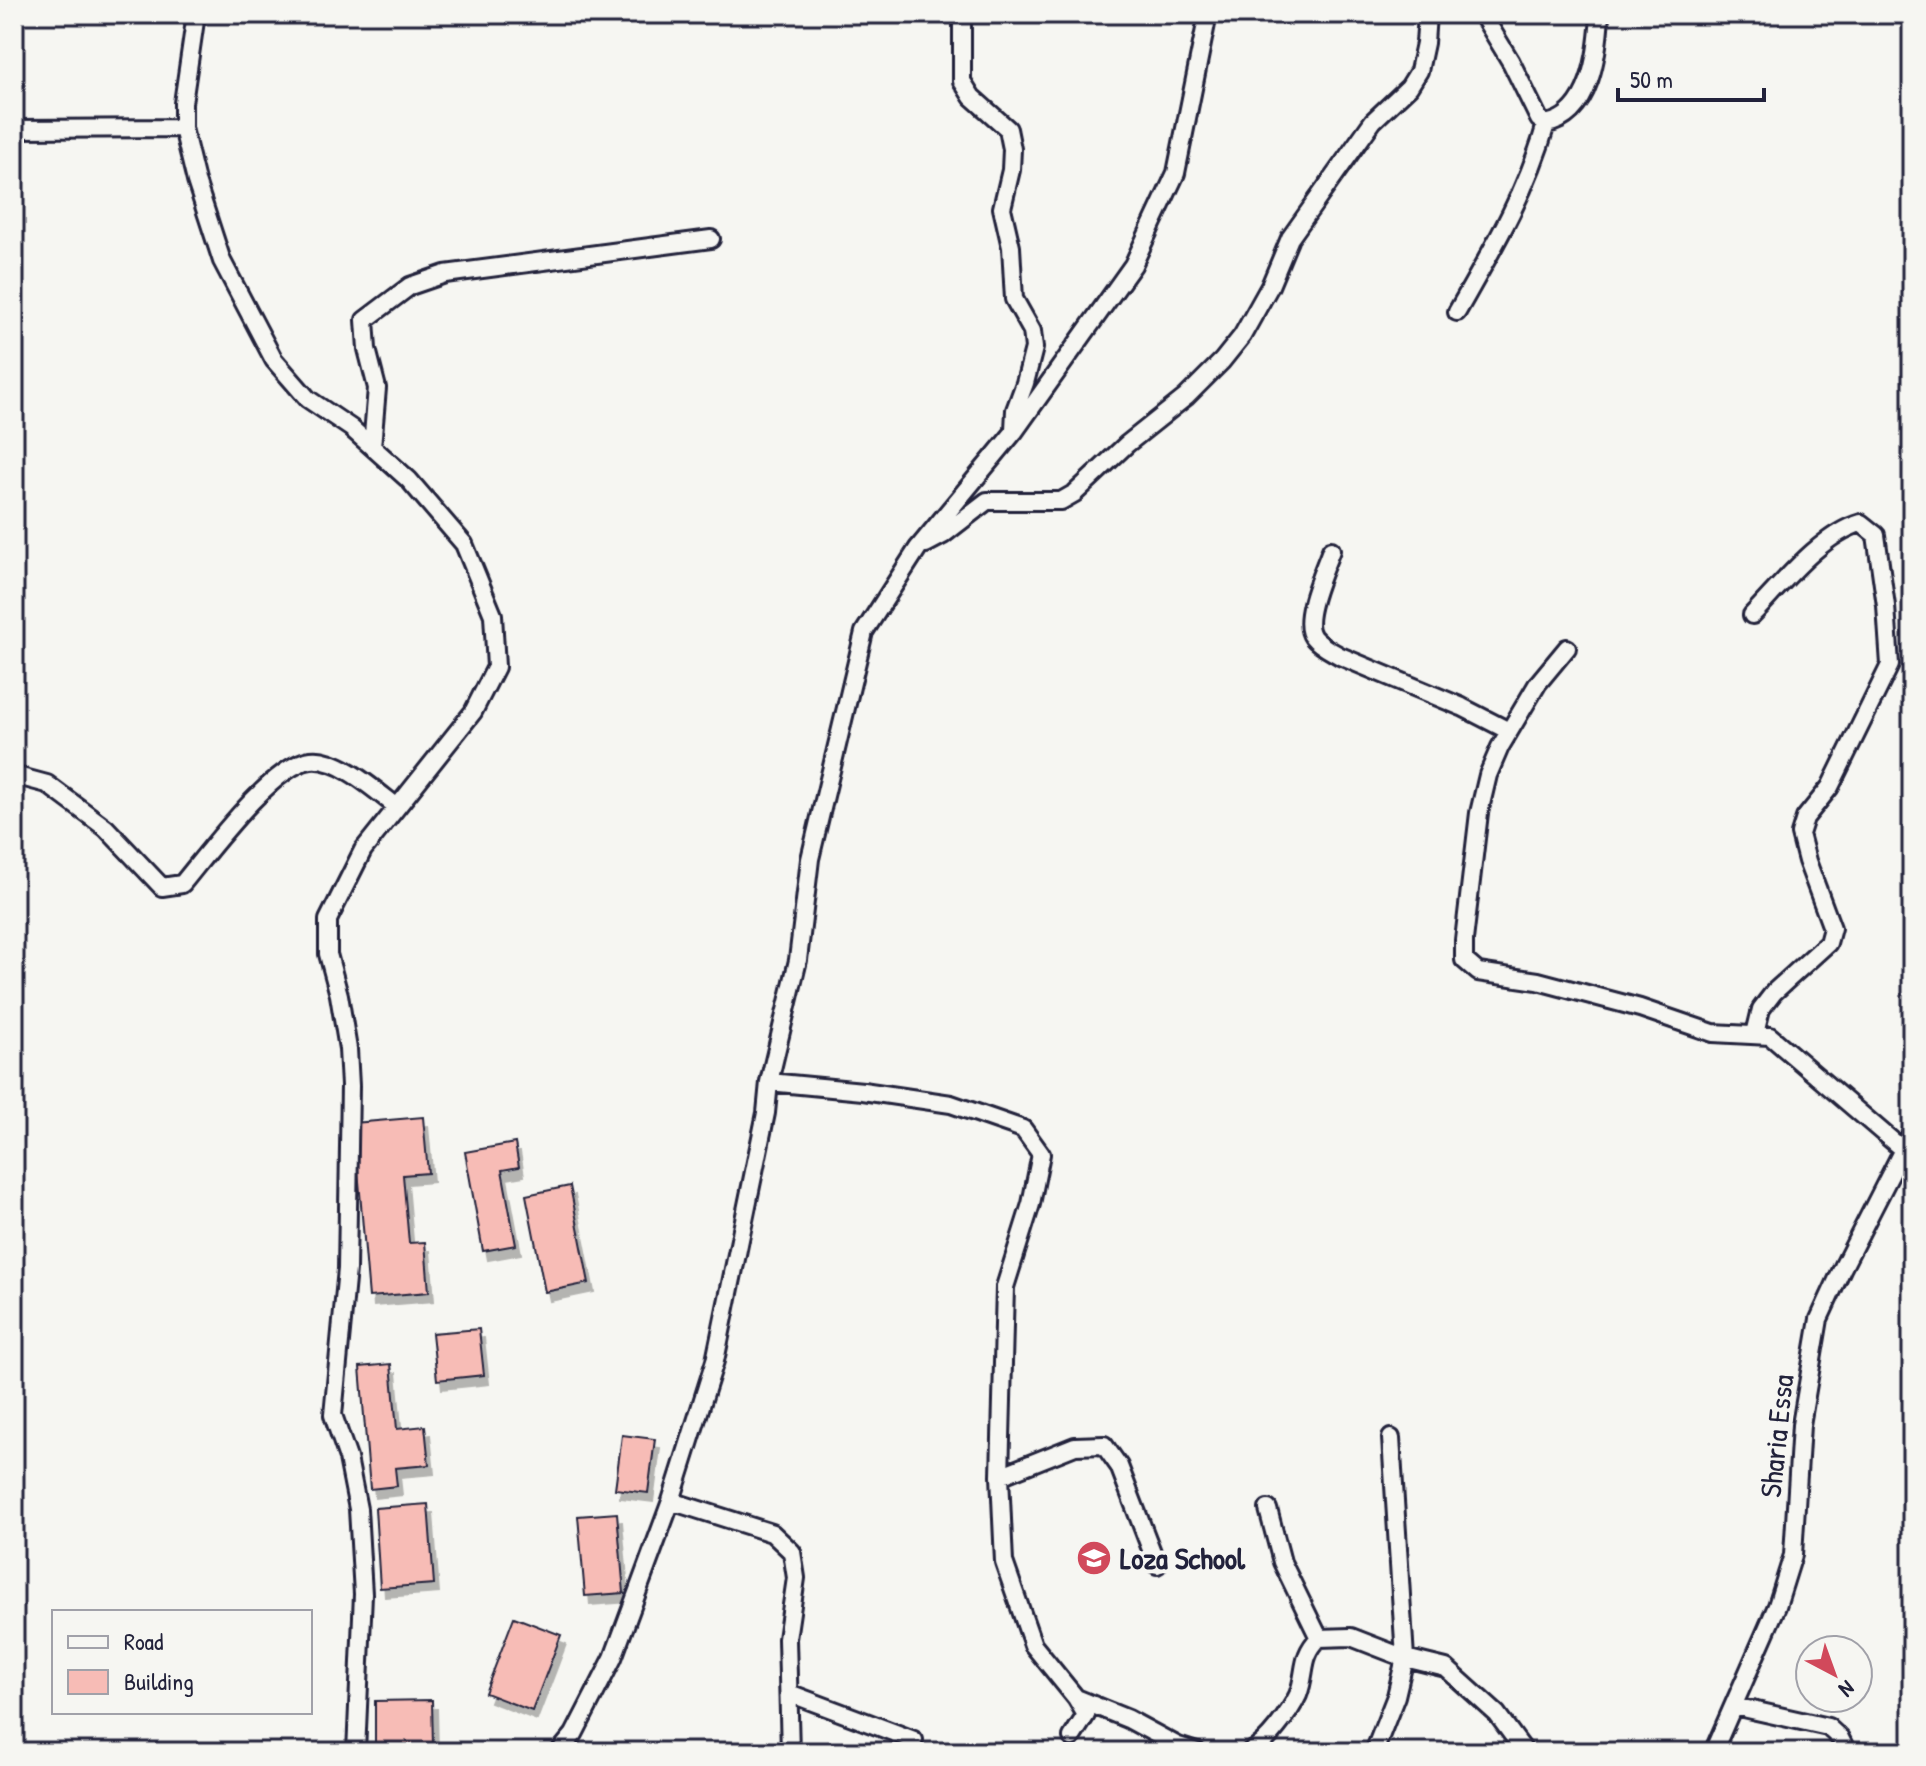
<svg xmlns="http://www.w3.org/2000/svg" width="1926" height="1766" viewBox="0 0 1926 1766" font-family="'Patrick Hand',sans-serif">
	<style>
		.building { fill: #f7bcb6; stroke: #22223b; stroke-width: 2; filter: url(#shadow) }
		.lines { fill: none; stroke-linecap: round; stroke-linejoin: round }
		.minor-casing { stroke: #22223b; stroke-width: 22 }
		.minor { stroke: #f6f6f2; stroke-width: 16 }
		.labels { text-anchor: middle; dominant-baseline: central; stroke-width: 8; stroke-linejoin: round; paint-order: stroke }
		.street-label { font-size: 30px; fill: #22223b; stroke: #f6f6f2 }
		.poi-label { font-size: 30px; font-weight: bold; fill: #22223b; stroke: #f6f6f2; text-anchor: start }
	</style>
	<defs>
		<filter id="shadow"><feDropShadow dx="5" dy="9" stdDeviation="0" flood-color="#0004"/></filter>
	</defs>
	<rect width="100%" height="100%" fill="#f6f6f2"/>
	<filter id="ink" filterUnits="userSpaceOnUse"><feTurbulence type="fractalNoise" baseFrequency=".0125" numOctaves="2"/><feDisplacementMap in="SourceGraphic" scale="16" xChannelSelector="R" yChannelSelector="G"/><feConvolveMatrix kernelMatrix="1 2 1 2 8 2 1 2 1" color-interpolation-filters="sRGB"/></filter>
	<g filter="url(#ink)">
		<!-- building -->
		<path class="building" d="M 423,1117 L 428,1173 L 403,1175 L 409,1243 L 425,1242 L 429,1292 L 369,1297 L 354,1123 Z
			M 515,1143 L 519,1167 L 502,1170 L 516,1245 L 483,1251 L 465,1152 Z
			M 570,1186 L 589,1283 L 545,1292 L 526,1195 Z
			M 479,1329 L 484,1375 L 437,1380 L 432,1333 Z
			M 391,1364 L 397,1429 L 425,1426 L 429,1465 L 395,1468 L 397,1486 L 370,1489 L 360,1367 Z
			M 622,1435 L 655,1439 L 648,1493 L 615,1489 Z
			M 428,1504 L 434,1584 L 380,1588 L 375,1508 Z
			M 617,1513 L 624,1593 L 585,1596 L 578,1516 Z
			M 514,1617 L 561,1635 L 532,1711 L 485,1693 Z
			M 432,1700 L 433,1746 L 375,1746 L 375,1701 Z"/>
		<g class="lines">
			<!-- minor casing -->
			<g class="minor-casing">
				<path id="minor" d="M 196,14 L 183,103 L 183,128 L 196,181 L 222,261 L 274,360 L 308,399 L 351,428 L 409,480 L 464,544 L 493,615 L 496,667 L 473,712 L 363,850 L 328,920 L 328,954 L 339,995 L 348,1049 L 350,1086 L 347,1269 L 333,1415 L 348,1458 L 358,1509 L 363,1594 L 356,1752
					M 962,14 L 962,81 L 972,97 L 1008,129 L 1012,149 L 1011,170 L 1002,208 L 1011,247 L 1014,299 L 1032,331 L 1034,348 L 1025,383 L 1015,410 L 1014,430
					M 1482,14 L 1511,62 L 1539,119 L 1546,124 C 1591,116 1598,52 1600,14
					M 14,129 L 183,128
					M 1457,312 C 1491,252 1527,192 1546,124
					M 372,447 L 377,388 L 367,349 L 365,320 L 410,286 L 445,274 L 711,239
					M 926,544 L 943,535 L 987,501 L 1061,501 L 1075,493 L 1127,444 L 1186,397 L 1222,361 L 1242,336 L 1270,286 L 1290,238 L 1373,121 L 1409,87 L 1419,71 L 1425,43 L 1427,14
					M 1331,550 C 1324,570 1300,620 1313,637 C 1320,646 1330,650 1340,656 L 1462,707 L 1509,731
					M 1752,615 C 1781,585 1821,534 1861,523 L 1876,535 L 1886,606 L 1890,665 L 1830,787 L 1805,818 L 1800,834 L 1807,861 L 1832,928 L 1828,943 L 1774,992 L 1761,1009 L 1755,1034
					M 1567,648 L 1538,683 L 1500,747 L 1488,775 L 1479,813 L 1464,940 L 1464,960 L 1478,972 L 1538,981 L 1640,1008 L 1713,1033 L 1770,1036 L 1902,1149
					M 21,777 L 47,784 L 106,828 L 162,887 L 182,884 C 207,854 273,764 311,760 C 339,757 376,791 397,807
					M 769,1082 L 863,1091 L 951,1104 L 1023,1129 L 1041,1154 L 1031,1204 L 1005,1287 L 1000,1476 L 1004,1562 L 1033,1645 L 1076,1698 L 1128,1719 L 1178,1746 L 1197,1752
					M 1000,1476 L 1075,1446 L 1104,1445 L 1119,1466 L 1157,1565
					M 671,1501 L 772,1533 L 792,1552 L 796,1578 L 787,1639 L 790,1752
					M 1268,1509 L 1282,1562 L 1319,1638
					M 789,1693 L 914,1740
					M 1734,1706 L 1828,1727 L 1840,1738 L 1847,1752
					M 1072,1737 L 1086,1715 L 1076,1698
					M 559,1752 L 574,1734 L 613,1658 L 671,1501 L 715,1361 L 766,1113 L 769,1082 L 798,960 L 810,859 L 864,632 L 918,548 L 1014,432 L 1133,265 L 1176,173 L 1208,14
					M 1250,1752 C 1267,1744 1290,1712 1298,1695 C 1307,1672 1300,1657 1319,1638 L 1351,1637 L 1405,1658 L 1446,1668 L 1497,1714 L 1525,1752
					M 1374,1752 L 1396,1696 L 1405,1658 L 1391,1438
					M 1713,1752 L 1777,1606 L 1793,1555 L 1801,1425 L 1819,1319 L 1843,1267 L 1912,1132"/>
			</g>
			<!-- minor -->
			<use href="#minor" class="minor"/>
		</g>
	</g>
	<!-- icons -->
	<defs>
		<g id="school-disc" transform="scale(1.8)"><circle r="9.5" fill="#d1495b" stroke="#f6f6f2"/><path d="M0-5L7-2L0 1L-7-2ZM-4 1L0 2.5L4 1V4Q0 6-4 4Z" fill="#fff"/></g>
	</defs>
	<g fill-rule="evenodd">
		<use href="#school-disc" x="1094" y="1558"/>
	</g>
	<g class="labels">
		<!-- street labels -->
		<g class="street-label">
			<text transform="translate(1776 1436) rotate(-84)">Sharia Essa</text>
		</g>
		<!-- poi labels -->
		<g class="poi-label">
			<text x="1120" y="1558">Loza School</text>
		</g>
	</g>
	<!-- margin -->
	<rect width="1926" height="1766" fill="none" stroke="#f6f6f2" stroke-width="48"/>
	<rect x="24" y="24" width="1878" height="1718" fill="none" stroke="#22223b" stroke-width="3" filter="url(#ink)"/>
	<!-- legend -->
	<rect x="52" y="1610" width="260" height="104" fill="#f6f6f2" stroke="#a1a1a9" stroke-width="2"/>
	<rect x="68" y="1636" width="40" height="12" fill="#f6f6f2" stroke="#a1a1a9" stroke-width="2"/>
	<text x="124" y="1650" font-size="24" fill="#22223b">Road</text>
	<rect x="68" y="1670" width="40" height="24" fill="#f7bcb6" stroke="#a1a1a9" stroke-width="2"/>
	<text x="124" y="1690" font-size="24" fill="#22223b">Building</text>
	<!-- north arrow -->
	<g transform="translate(1834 1674) rotate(139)"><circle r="38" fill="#f6f6f2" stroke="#a1a1a9" stroke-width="2"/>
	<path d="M0-6L14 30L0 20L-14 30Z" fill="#d1495b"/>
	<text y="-12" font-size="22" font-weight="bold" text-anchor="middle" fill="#22223b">N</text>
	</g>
	<!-- scale -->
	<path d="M1618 88v12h146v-12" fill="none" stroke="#22223b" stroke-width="4"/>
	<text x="1630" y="88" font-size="24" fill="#22223b" stroke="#f6f6f2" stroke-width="6" paint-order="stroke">50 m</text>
</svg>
